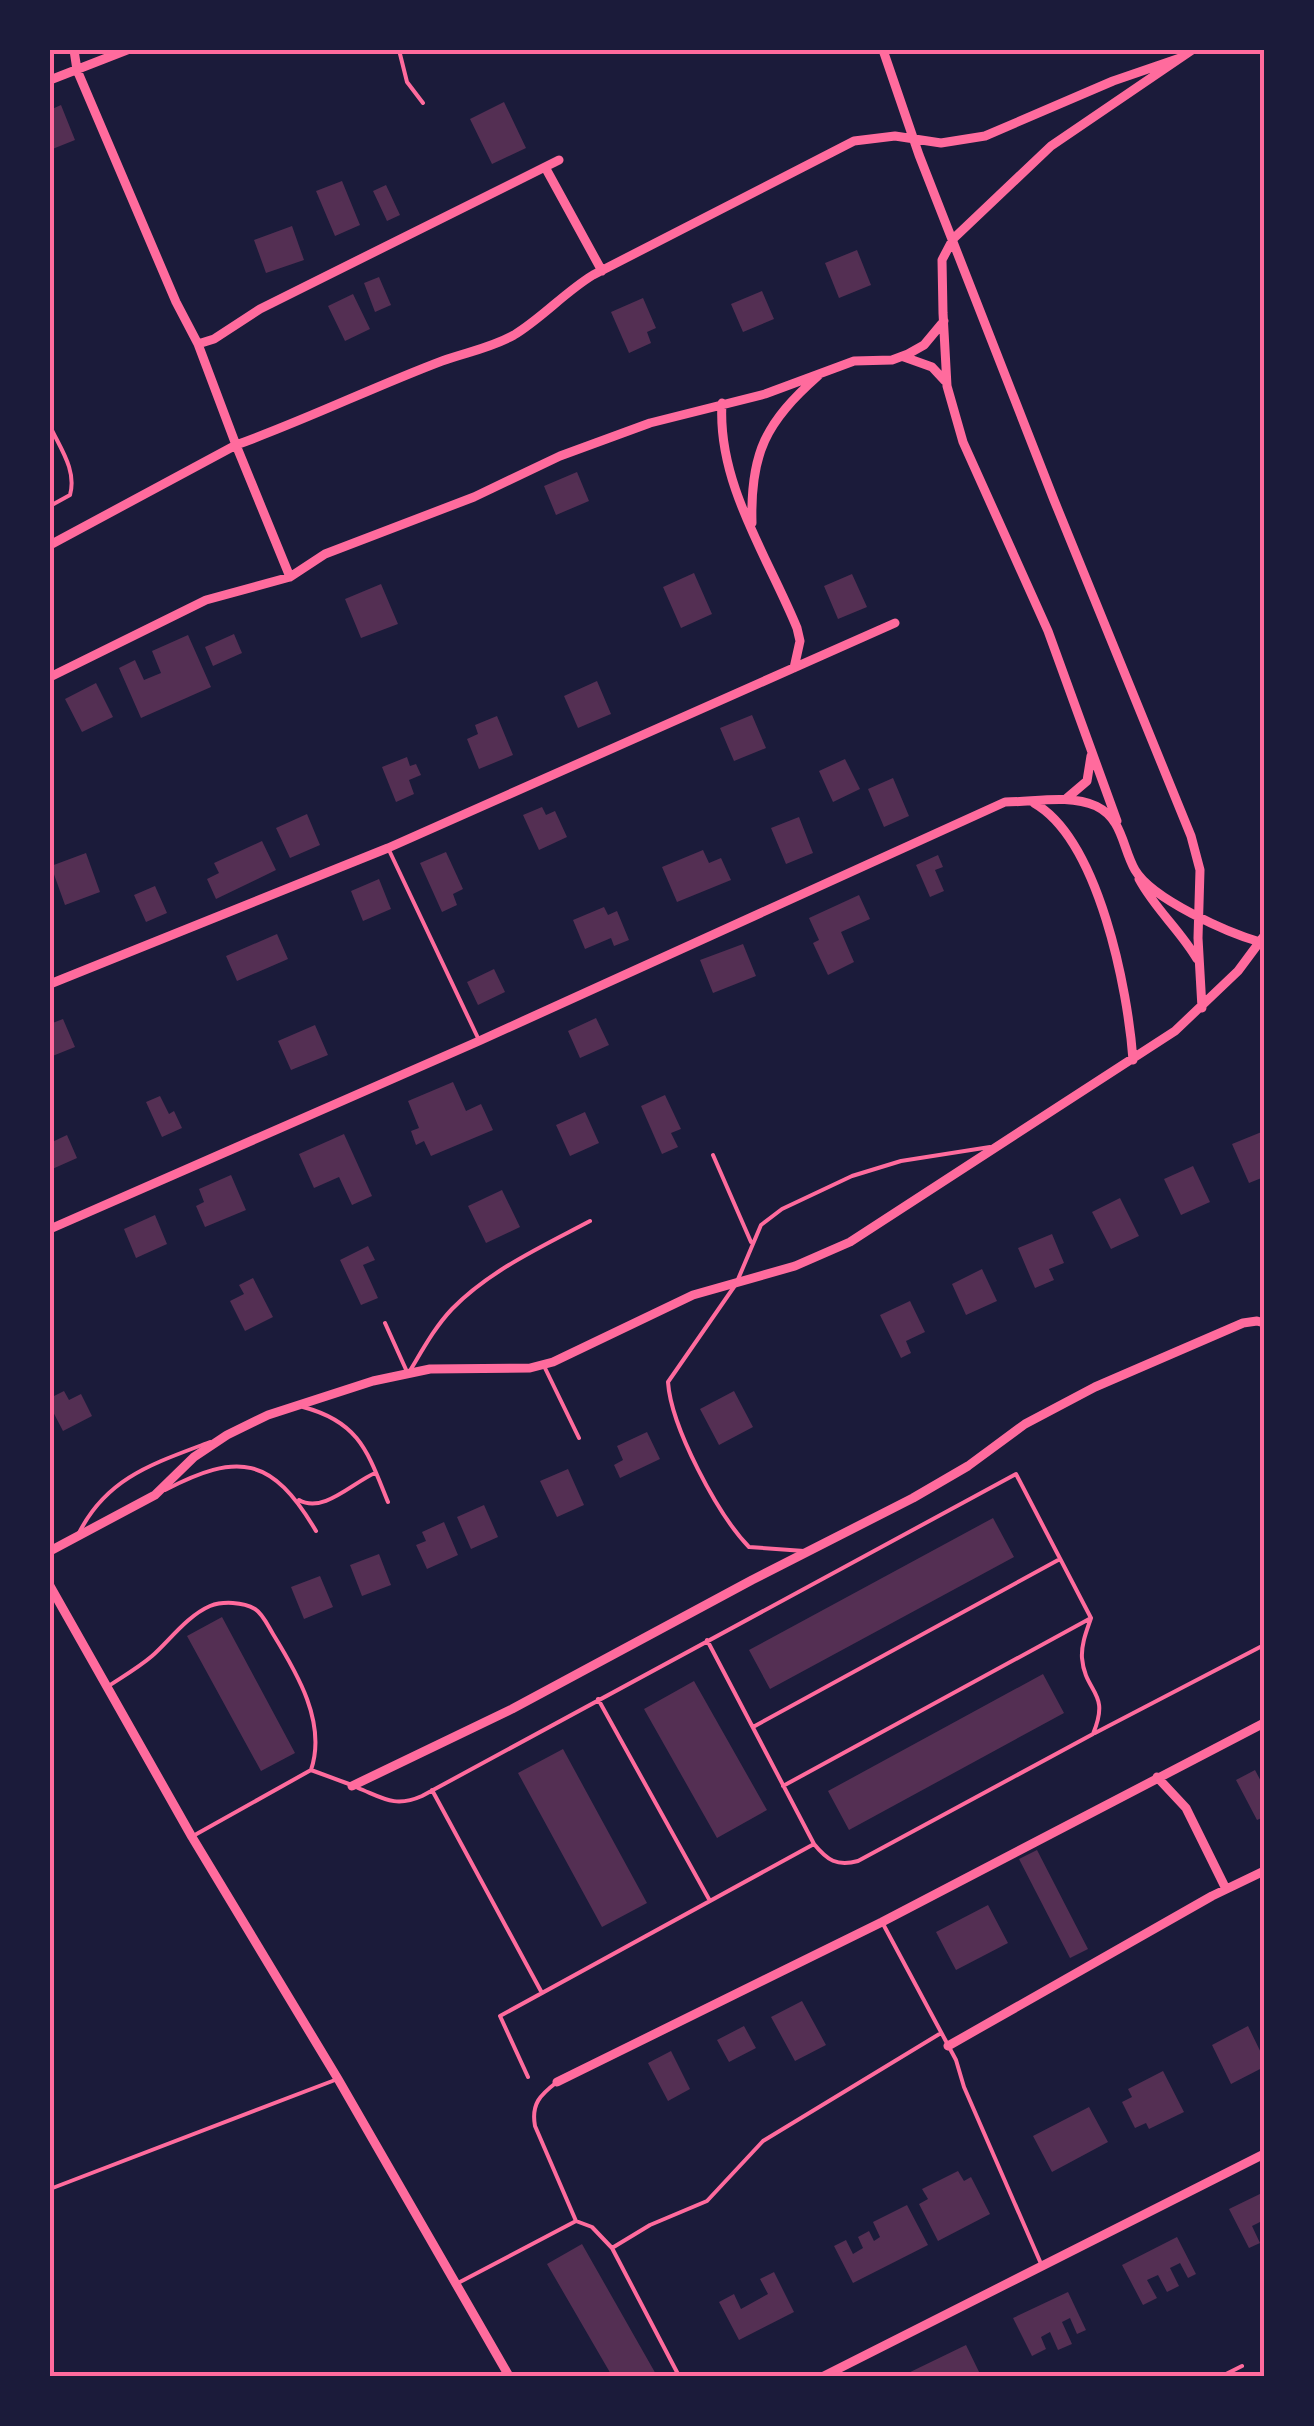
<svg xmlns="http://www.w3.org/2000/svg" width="1314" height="2426" viewBox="0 0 1314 2426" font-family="'Golos Text',sans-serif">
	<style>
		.building { fill: #542f53 }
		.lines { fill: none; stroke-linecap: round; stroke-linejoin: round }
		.service { stroke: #ff6b9d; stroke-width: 4 }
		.minor { stroke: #ff6b9d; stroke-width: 9 }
		.neatline { fill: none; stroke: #ff6b9d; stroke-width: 4 }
	</style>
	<rect width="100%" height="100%" fill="#1b1b3a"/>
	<!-- building -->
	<path class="building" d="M 504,102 L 526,148 L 492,164 L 470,119 Z
		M 61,105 L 75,140 L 50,150 L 50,110 Z
		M 342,181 L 360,225 L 335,236 L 316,191 Z
		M 386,185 L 400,215 L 387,221 L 373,191 Z
		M 292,226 L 304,260 L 266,273 L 254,240 Z
		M 857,250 L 871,285 L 839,298 L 825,263 Z
		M 379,277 L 391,305 L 375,312 L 364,283 Z
		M 762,291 L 774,319 L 743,332 L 731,304 Z
		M 353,294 L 370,329 L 345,341 L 328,306 Z
		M 643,298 L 656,328 L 647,332 L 651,343 L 629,353 L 611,312 Z
		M 577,472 L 589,501 L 556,515 L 544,486 Z
		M 694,573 L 712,614 L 681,628 L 663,587 Z
		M 852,574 L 867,607 L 838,619 L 824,586 Z
		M 381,584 L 398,624 L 361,638 L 345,599 Z
		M 234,634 L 242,653 L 213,666 L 205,647 Z
		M 188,635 L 211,687 L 141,718 L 119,668 L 135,660 L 144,680 L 161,673 L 152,651 Z
		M 597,681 L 611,714 L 578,728 L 564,696 Z
		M 96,683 L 113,717 L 82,732 L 65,699 Z
		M 752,715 L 766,748 L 734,761 L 720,728 Z
		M 497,716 L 513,755 L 479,769 L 467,739 L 478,734 L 475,725 Z
		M 407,757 L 410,766 L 416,764 L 421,775 L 409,780 L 414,794 L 396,802 L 382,767 Z
		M 845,759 L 860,789 L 833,802 L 819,771 Z
		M 893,778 L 909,816 L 884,827 L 868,789 Z
		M 542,807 L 546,815 L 555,811 L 567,837 L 539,850 L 523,815 Z
		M 307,814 L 320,845 L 290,858 L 276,828 Z
		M 799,817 L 813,853 L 786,864 L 771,828 Z
		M 262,841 L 276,870 L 216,899 L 207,879 L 219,873 L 214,863 Z
		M 703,850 L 709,863 L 721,858 L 731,880 L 677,902 L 662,867 Z
		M 446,852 L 463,889 L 453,894 L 457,905 L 442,912 L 420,863 Z
		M 86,853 L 100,892 L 65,905 L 51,866 Z
		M 938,855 L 943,867 L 935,870 L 944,891 L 930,897 L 916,865 Z
		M 379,879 L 391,909 L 363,921 L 351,891 Z
		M 155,886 L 167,913 L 146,922 L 134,895 Z
		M 859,895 L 870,919 L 841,932 L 854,962 L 828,975 L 813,943 L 819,940 L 809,918 Z
		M 604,907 L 608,915 L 617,911 L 629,940 L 614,946 L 611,938 L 585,949 L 573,920 Z
		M 277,934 L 288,959 L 237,981 L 226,956 Z
		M 743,944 L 756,976 L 713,993 L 700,960 Z
		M 494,969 L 505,992 L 478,1005 L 467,982 Z
		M 596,1018 L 609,1045 L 580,1058 L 568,1031 Z
		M 63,1019 L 75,1047 L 50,1057 L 50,1024 Z
		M 315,1025 L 328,1055 L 291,1070 L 278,1041 Z
		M 453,1082 L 466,1111 L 481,1104 L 493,1130 L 431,1156 L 424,1141 L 416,1145 L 411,1131 L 419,1128 L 408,1101 Z
		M 665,1095 L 681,1129 L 671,1133 L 678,1147 L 662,1154 L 641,1106 Z
		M 160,1096 L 169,1114 L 174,1111 L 182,1128 L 162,1137 L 146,1102 Z
		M 585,1112 L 599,1143 L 570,1156 L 556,1125 Z
		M 1264,1131 L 1264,1177 L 1249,1183 L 1232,1144 Z
		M 344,1134 L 372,1196 L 352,1205 L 339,1177 L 314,1188 L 299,1154 Z
		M 67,1135 L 77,1158 L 50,1170 L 50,1143 Z
		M 1193,1166 L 1210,1202 L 1181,1215 L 1164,1179 Z
		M 231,1175 L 246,1210 L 205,1227 L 196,1206 L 204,1202 L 199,1189 Z
		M 502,1190 L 520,1227 L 486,1243 L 468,1206 Z
		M 1120,1198 L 1139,1236 L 1111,1249 L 1092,1212 Z
		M 155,1215 L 167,1244 L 136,1258 L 124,1229 Z
		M 1052,1234 L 1064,1263 L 1049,1269 L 1054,1280 L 1035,1288 L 1018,1248 Z
		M 368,1246 L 375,1260 L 363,1265 L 378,1298 L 361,1305 L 340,1260 Z
		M 982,1269 L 997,1301 L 966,1315 L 952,1284 Z
		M 253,1278 L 273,1317 L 245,1331 L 230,1301 L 244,1294 L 239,1285 Z
		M 910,1301 L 925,1332 L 906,1341 L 911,1353 L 901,1358 L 880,1315 Z
		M 64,1391 L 69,1400 L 81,1394 L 92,1416 L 63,1431 L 50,1406 L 50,1398 Z
		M 734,1391 L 753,1427 L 719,1445 L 700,1409 Z
		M 647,1432 L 660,1459 L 620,1478 L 614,1465 L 623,1460 L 617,1446 Z
		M 568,1469 L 584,1505 L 557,1517 L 540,1481 Z
		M 484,1505 L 498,1537 L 471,1549 L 457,1517 Z
		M 993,1518 L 1014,1557 L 770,1689 L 749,1650 Z
		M 444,1522 L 458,1555 L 427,1569 L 416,1545 L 426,1541 L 422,1532 Z
		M 379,1554 L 391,1585 L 362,1596 L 350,1565 Z
		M 320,1576 L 333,1607 L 304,1619 L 291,1587 Z
		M 222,1617 L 295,1753 L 261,1771 L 187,1636 Z
		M 1043,1674 L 1064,1713 L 849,1830 L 828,1791 Z
		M 694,1681 L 767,1810 L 717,1838 L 644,1709 Z
		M 563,1749 L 647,1903 L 602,1927 L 518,1773 Z
		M 1255,1770 L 1264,1787 L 1264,1817 L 1257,1820 L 1236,1780 Z
		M 1037,1850 L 1088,1949 L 1070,1958 L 1019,1859 Z
		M 988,1905 L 1008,1943 L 956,1970 L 936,1932 Z
		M 802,2001 L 826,2045 L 795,2061 L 771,2017 Z
		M 744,2026 L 756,2048 L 729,2062 L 717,2040 Z
		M 1248,2026 L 1264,2059 L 1264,2067 L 1231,2084 L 1212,2045 Z
		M 671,2051 L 690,2089 L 668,2101 L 648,2063 Z
		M 1163,2071 L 1184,2112 L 1149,2129 L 1146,2123 L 1135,2128 L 1122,2102 L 1132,2097 L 1128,2089 Z
		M 1089,2107 L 1108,2142 L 1052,2172 L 1033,2136 Z
		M 958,2171 L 964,2181 L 971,2177 L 990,2214 L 938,2241 L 919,2204 L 928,2199 L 922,2189 Z
		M 1264,2192 L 1264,2220 L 1252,2226 L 1260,2243 L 1249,2248 L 1229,2209 Z
		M 907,2205 L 928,2245 L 853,2283 L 834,2246 L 846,2240 L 853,2254 L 863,2248 L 858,2237 L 869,2231 L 874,2241 L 880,2237 L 873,2222 Z
		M 1177,2237 L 1196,2274 L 1188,2278 L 1180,2263 L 1170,2268 L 1179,2286 L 1167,2292 L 1158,2275 L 1147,2280 L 1157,2298 L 1143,2305 L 1122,2265 Z
		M 582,2244 L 657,2376 L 612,2376 L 547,2264 Z
		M 774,2272 L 794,2312 L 739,2340 L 719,2302 L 734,2294 L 741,2309 L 768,2294 L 760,2279 Z
		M 1068,2292 L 1086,2330 L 1077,2334 L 1070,2318 L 1062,2322 L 1072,2344 L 1058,2350 L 1050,2332 L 1041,2337 L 1046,2349 L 1032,2356 L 1013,2318 Z
		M 966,2345 L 981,2376 L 902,2376 Z"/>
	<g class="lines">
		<!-- service -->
		<path class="service" d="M 399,50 L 407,82 L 423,103
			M 50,426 C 60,448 77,470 70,495 L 50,506
			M 388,848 L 478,1038
			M 713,1155 L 751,1242
			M 385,1323 L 408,1374 C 422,1351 434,1328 452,1309 C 490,1270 543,1246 590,1221
			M 544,1366 L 579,1438
			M 303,1407 C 360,1422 368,1453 388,1502
			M 165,1490 C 238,1452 272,1456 316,1531
			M 299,1500 C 323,1514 352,1483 375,1473
			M 79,1533 C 107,1477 155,1463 210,1442
			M 804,1551 L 749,1547 C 718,1515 671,1427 668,1382 L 736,1284 L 761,1225 L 782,1209 L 852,1176 L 901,1161 L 990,1147
			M 707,1640 L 814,1844
			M 107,1687 C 122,1677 138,1668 152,1656 C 170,1640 187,1616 210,1606 C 223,1601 243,1602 255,1609 C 263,1614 268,1626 273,1634 C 297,1673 327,1723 311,1770 L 193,1836
			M 598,1699 L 710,1901
			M 753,1727 L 1060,1559
			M 1095,1733 L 1264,1645
			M 311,1770 L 349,1784
			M 783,1786 L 1091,1618
			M 358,1788 C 383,1798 395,1808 422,1796 L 1016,1474 L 1091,1618 C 1087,1630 1081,1644 1082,1658 C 1085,1694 1111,1691 1093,1734 L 858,1861 C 837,1867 827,1860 814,1844 L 500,2016 L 528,2077
			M 432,1790 L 542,1993
			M 882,1922 L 956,2060 L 964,2087 L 1042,2266
			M 50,2189 L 335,2080
			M 576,2221 L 592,2227 L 612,2248 L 679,2376
			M 612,2248 L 650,2225 L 707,2201 L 763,2141 L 941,2033
			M 458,2283 L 576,2221 L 535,2126 C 531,2104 540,2095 557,2082
			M 1222,2376 L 1242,2366"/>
		<!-- minor -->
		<path class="minor" d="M 74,50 L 77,70 L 176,302 L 198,344
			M 883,50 L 919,155 L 1054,500 L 1191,836 L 1200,870 L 1198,938 L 1202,1008
			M 50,80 L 127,50
			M 545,167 L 602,271
			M 904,357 L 932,367 L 945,381
			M 722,403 C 717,483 768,557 797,628 L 800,641 L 794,668
			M 752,523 C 750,453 766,422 818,376
			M 50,545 L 236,445 L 198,344 L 214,339 L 260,309 L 559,160
			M 290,577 L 236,445 C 306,420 373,387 442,361 C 467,352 491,348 514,335 C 542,318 565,292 593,275 L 854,141 L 895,136 L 941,143 L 985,136 L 1113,81 L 1180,58
			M 50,677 L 206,600 L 290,577 L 325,554 L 474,497 L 560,456 L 650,423 L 765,394 L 854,361 L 892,360 L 908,354 L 924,345 L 944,321
			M 1067,798 L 1087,781 L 1091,756
			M 1034,803 C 1099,840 1128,990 1133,1060
			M 1117,821 L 1048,631 L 963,442 L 947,386 L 943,313 L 942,260 L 953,239 L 1051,146 L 1192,50
			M 1139,879 C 1155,909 1180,930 1197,959
			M 50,984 L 388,848 L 895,623
			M 50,1229 L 479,1041 L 1005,802 C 1035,802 1069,794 1096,806 C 1123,819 1122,847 1135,870 C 1152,899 1228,933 1260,942
			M 50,1551 L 155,1495 L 194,1457 L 227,1435 L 268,1415 L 373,1381 L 430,1369 L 530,1368 L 553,1362 L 693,1295 L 795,1266 L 850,1242 L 1175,1031 L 1238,971 L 1264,936
			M 50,1586 L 192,1837 L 338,2079 L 509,2376
			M 1157,1777 L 1186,1808 L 1226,1889
			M 352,1786 L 512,1709 L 752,1580 L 913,1498 L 968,1466 L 1025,1424 L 1095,1387 L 1243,1323 L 1257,1321 L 1264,1323
			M 948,2046 L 1212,1896 L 1264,1871
			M 557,2082 L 882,1922 L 1264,1723
			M 824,2376 L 1264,2154"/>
	</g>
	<!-- border -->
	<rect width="1314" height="2426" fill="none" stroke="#1b1b3a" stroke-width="105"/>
	<rect x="52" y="52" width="1210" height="2322" class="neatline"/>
</svg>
